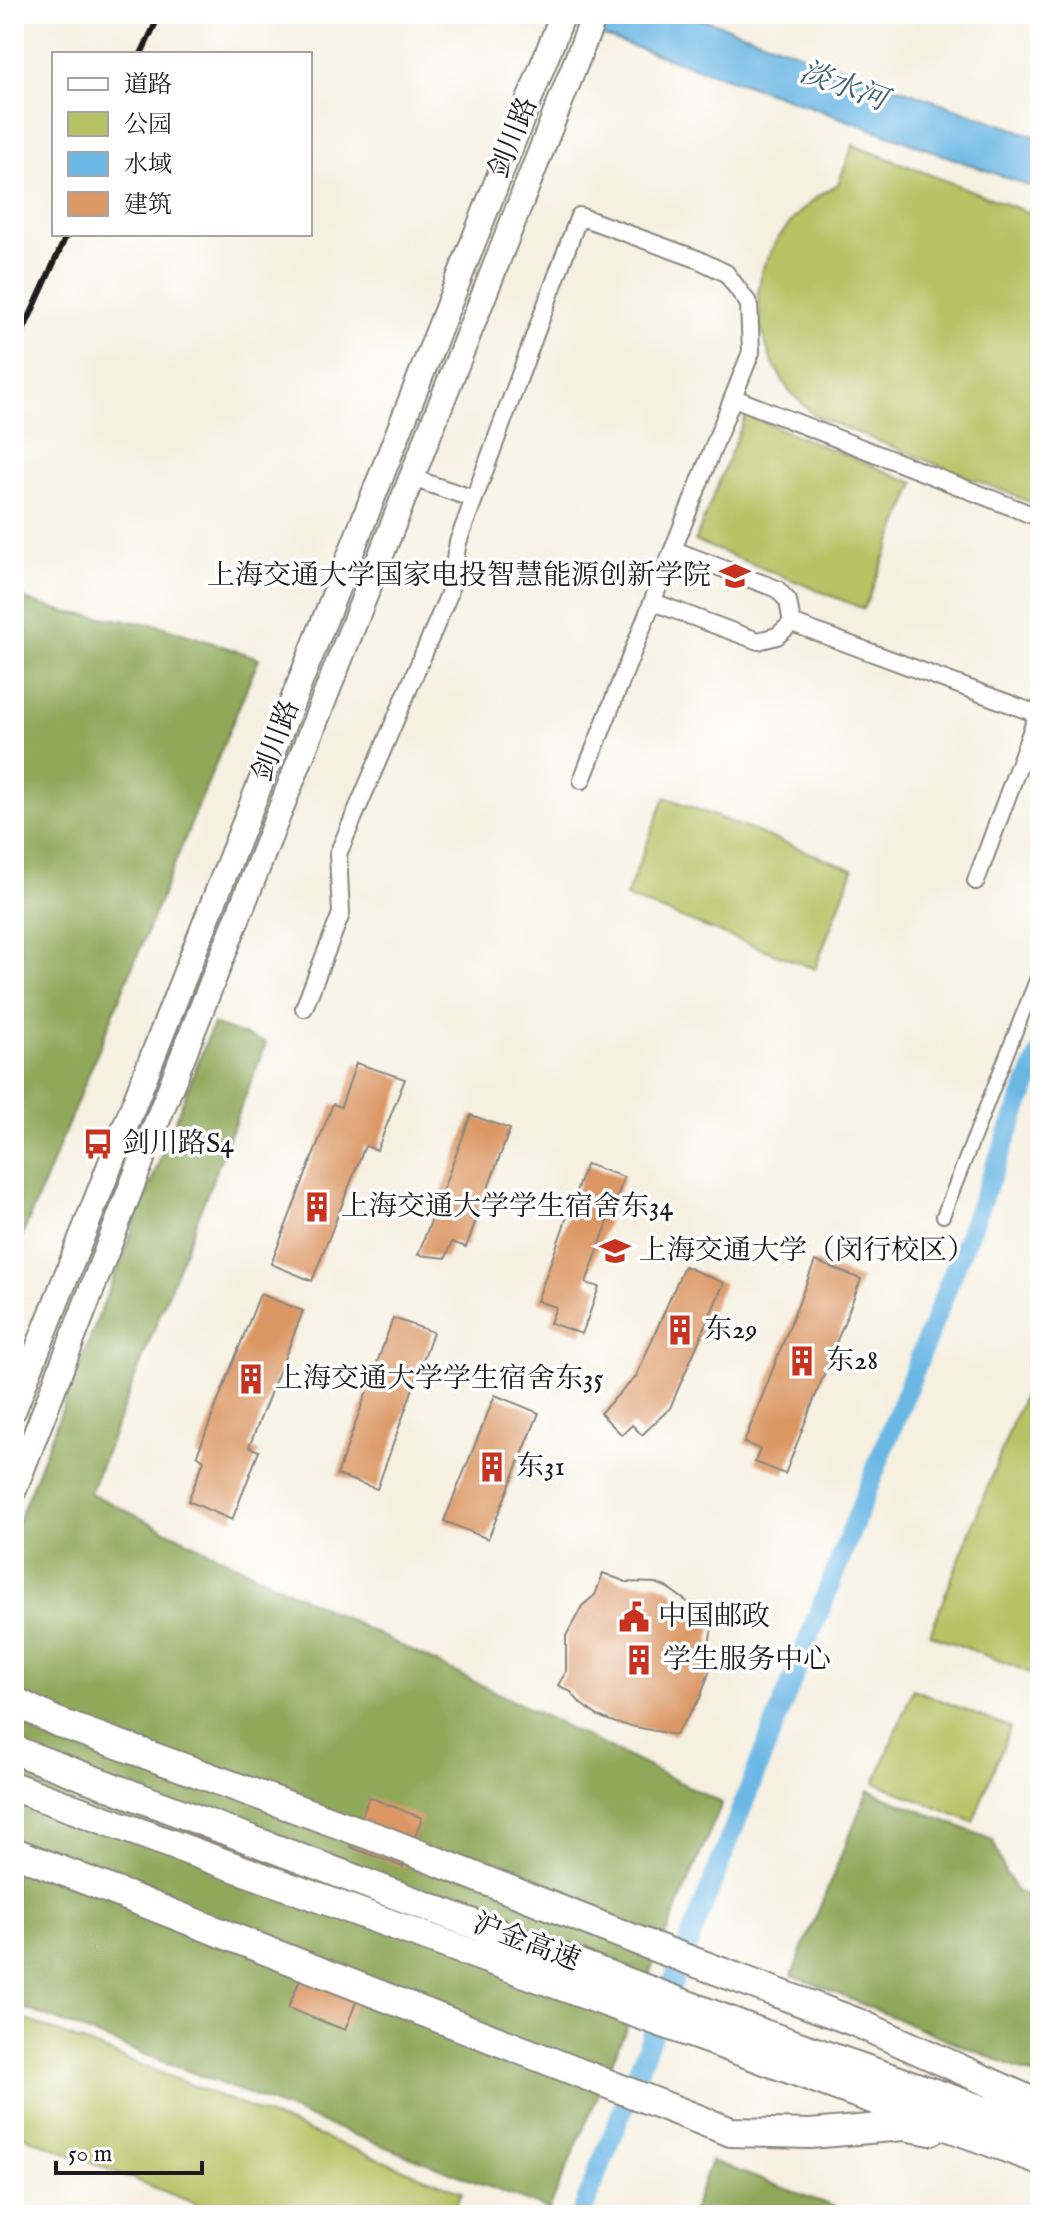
<svg xmlns="http://www.w3.org/2000/svg" width="1054" height="2229" viewBox="0 0 1054 2229" font-family="'IM FELL English','Noto Serif SC',serif">
	<style>
		.green { fill: #b6c264; stroke: #696f40; stroke-width: 2 }
		.forest { fill: #90a85a; stroke: #56623b; stroke-width: 2 }
		.water { fill: #6bb7e4; stroke: #446a80; stroke-width: 2 }
		.lines { fill: none; stroke-linecap: round; stroke-linejoin: round }
		.canal { stroke: #6bb7e4; stroke-width: 20 }
		.building { fill: #db9865 }
		.pedestrian-casing { stroke: #89867e; stroke-width: 16 }
		.minor-casing { stroke: #89867e; stroke-width: 20 }
		.primary-casing { stroke: #89867e; stroke-width: 28 }
		.motorway-casing { stroke: #89867e; stroke-width: 32 }
		.pedestrian { stroke: #fff; stroke-width: 12 }
		.minor { stroke: #fff; stroke-width: 16 }
		.primary { stroke: #fff; stroke-width: 24 }
		.motorway { stroke: #fff; stroke-width: 28 }
		.rail { stroke: #1c1c1c; stroke-width: 6 }
		.labels { text-anchor: middle; dominant-baseline: central; stroke-width: 7; stroke-linejoin: round; paint-order: stroke }
		.street-label { font-size: 28px; fill: #1c1c1c; stroke: #fff }
		.poi-label { font-size: 28px; fill: #1c1c1c; stroke: #fff; text-anchor: start }
		.water-label { font-size: 30px; font-style: italic; fill: #406276; stroke: #fff }
	</style>
	<rect width="100%" height="100%" fill="#fff"/>
	<filter id="ink" filterUnits="userSpaceOnUse"><feTurbulence type="fractalNoise" baseFrequency=".0125" numOctaves="2"/><feDisplacementMap in="SourceGraphic" scale="16" xChannelSelector="R" yChannelSelector="G"/><feConvolveMatrix kernelMatrix="1 2 1 2 8 2 1 2 1" color-interpolation-filters="sRGB"/></filter>
	<filter id="wash" filterUnits="userSpaceOnUse"><feTurbulence type="fractalNoise" baseFrequency=".006" numOctaves="4" result="noise"/><feDisplacementMap in="SourceGraphic" scale="32" xChannelSelector="R" yChannelSelector="G"/><feGaussianBlur stdDeviation="1.8" result="paint"/><feColorMatrix in="noise" values="0 0 0 0 0 0 0 0 0 0 0 0 0 0 0 0 0 1.4 0 .05"/><feComposite in="paint" operator="in"/></filter>
	<g filter="url(#wash)">
		<rect width="100%" height="100%" fill="#f6f0e0"/>
		<!-- green -->
		<path class="green" d="M 853,145 L 1040,217 L 1040,506 L 815,416 L 789,391 L 771,360 L 760,324 L 758,294 L 762,269 L 777,240 L 796,216 L 818,196 L 838,184 Z
			M 746,415 L 915,483 L 864,609 L 695,541 Z
			M 665,797 L 853,869 L 815,969 L 626,897 Z
			M 1040,1352 L 1040,1664 L 1036,1675 L 930,1634 Z
			M 913,1689 L 1010,1728 L 973,1822 L 875,1783 Z
			M 27,2020 L 462,2192 L 452,2215 L 224,2215 L 14,2132 L 14,2053 Z"/>
		<!-- forest -->
		<path class="forest" d="M 14,596 L 65,612 L 158,625 L 259,658 L 14,1256 Z
			M 213,1024 L 266,1043 L 90,1493 L 722,1803 L 549,2210 L 24,2008 L 14,2032 L 14,1532 Z
			M 868,1790 L 993,1840 L 1005,1872 L 1016,1891 L 1040,1902 L 1040,2078 L 792,1975 Z
			M 711,2161 L 857,2215 L 691,2215 Z"/>
		<!-- water -->
		<path class="water" d="M 536,14 L 689,14 L 1040,138 L 1040,190 L 775,94 Z"/>
		<g class="lines">
			<!-- canal -->
			<path class="canal" d="M 581,2215 L 1040,1053"/>
		</g>
		<g id="blocks">
			<!-- building -->
			<path class="building" d="M 356,1063 L 405,1079 L 377,1150 L 365,1146 L 312,1281 L 271,1264 L 333,1104 L 341,1107 Z
				M 471,1115 L 510,1129 L 466,1247 L 452,1242 L 446,1258 L 418,1255 Z
				M 586,1164 L 624,1177 L 586,1283 L 599,1287 L 582,1334 L 550,1323 L 556,1307 L 537,1301 Z
				M 815,1261 L 861,1279 L 785,1474 L 755,1462 L 760,1449 L 744,1443 Z
				M 684,1266 L 724,1283 L 670,1408 L 642,1435 L 632,1425 L 622,1435 L 600,1413 L 636,1377 Z
				M 260,1294 L 303,1311 L 249,1447 L 259,1451 L 232,1520 L 188,1501 L 204,1460 L 197,1455 Z
				M 393,1318 L 433,1332 L 377,1489 L 337,1475 Z
				M 495,1395 L 539,1413 L 488,1539 L 444,1521 Z
				M 603,1573 L 626,1582 L 656,1583 L 668,1588 L 693,1606 L 697,1620 L 712,1628 L 710,1638 L 711,1667 L 700,1698 L 675,1735 L 616,1723 L 598,1716 L 581,1704 L 571,1692 L 558,1685 L 566,1672 L 566,1636 L 582,1606 L 595,1595 Z
				M 369,1797 L 422,1818 L 403,1867 L 350,1847 Z
				M 309,1958 L 365,1980 L 345,2030 L 288,2008 Z"/>
		</g>
	</g>
	<g filter="url(#ink)">
		<use href="#blocks" fill-opacity="0" stroke="#89867e" stroke-width="2"/>
		<g class="lines">
			<!-- pedestrian casing -->
			<g class="pedestrian-casing">
				<path id="pedestrian" d="M 943,1216 L 1040,970"/>
			</g>
			<!-- minor casing -->
			<g class="minor-casing">
				<path id="minor" d="M 734,398 L 1040,518
					M 412,478 L 474,499
					M 674,550 L 777,589 L 788,601 L 792,623
					M 653,602 L 758,641 L 777,636 L 792,623
					M 792,623 L 1037,714
					M 976,881 L 1040,708
					M 304,1008 L 341,914 L 338,854 L 449,594 L 458,542 L 579,216 L 697,259 L 726,273 L 749,304 L 751,352 L 582,780"/>
			</g>
			<!-- primary casing -->
			<g class="primary-casing">
				<path id="primary" d="M 14,1409 L 563,14
					M 14,1490 L 141,1162 L 595,14"/>
			</g>
			<!-- motorway casing -->
			<g class="motorway-casing">
				<path id="motorway" d="M 14,1701 L 57,1722 L 383,1840 L 649,1945 L 858,2023 L 1040,2105
					M 14,1750 L 764,2034 L 1040,2130
					M 14,1787 L 1040,2160
					M 14,1852 L 731,2132 L 810,2134 L 904,2126 L 931,2131"/>
			</g>
			<!-- pedestrian -->
			<use href="#pedestrian" class="pedestrian"/>
			<!-- minor -->
			<use href="#minor" class="minor"/>
			<!-- primary -->
			<use href="#primary" class="primary"/>
			<!-- motorway -->
			<use href="#motorway" class="motorway"/>
			<!-- rail -->
			<path class="rail" d="M 141,54 L 160,14
				M 14,351 L 67,234"/>
		</g>
	</g>
	<!-- icons -->
	<defs>
		<g id="school-bare" transform="scale(2.4)"><path d="M0-5L7-2L0 1L-7-2ZM-4 1L0 2.5L4 1V4Q0 6-4 4Z" fill="#c8321e" stroke="#fff" stroke-width="2.5" paint-order="stroke"/></g>
		<g id="bus-bare" transform="scale(2.4)"><path d="M-5-6H5V4H4V6H2V4H-2V6H-4V4H-5ZM-3.5-4V0h7V-4ZM-3.5 1.2v1.5H-2V1.2ZM2 1.2v1.5H3.5V1.2Z" fill="#c8321e" stroke="#fff" stroke-width="2.5" paint-order="stroke"/></g>
		<g id="building-bare" transform="scale(2.4)"><path d="M-4-6H4V6H1V3H-1V6H-4ZM-2.5-4.3h1.7v1.8h-1.7ZM.8-4.3h1.7v1.8H.8ZM-2.5-1h1.7V.8h-1.7ZM.8-1h1.7V.8H.8Z" fill="#c8321e" stroke="#fff" stroke-width="2.5" paint-order="stroke"/></g>
		<g id="university-bare" transform="scale(2.4)"><path d="M0-5L7-2L0 1L-7-2ZM-4 1L0 2.5L4 1V4Q0 6-4 4Z" fill="#c8321e" stroke="#fff" stroke-width="2.5" paint-order="stroke"/></g>
		<g id="civic-bare" transform="scale(2.4)"><path d="M-.6-6.5H3V-4.5H.6V-3L4-1V1h2V6H-6V1h2V-1L-.6-3ZM-1.2 2.5V6h2.4V2.5Z" fill="#c8321e" stroke="#fff" stroke-width="2.5" paint-order="stroke"/></g>
	</defs>
	<g fill-rule="evenodd">
		<use href="#school-bare" x="735" y="576"/>
		<use href="#bus-bare" x="98" y="1144"/>
		<use href="#building-bare" x="317" y="1207"/>
		<use href="#university-bare" x="615" y="1251"/>
		<use href="#building-bare" x="680" y="1330"/>
		<use href="#building-bare" x="802" y="1361"/>
		<use href="#building-bare" x="251" y="1379"/>
		<use href="#building-bare" x="492" y="1467"/>
		<use href="#civic-bare" x="634" y="1617"/>
		<use href="#building-bare" x="639" y="1660"/>
	</g>
	<g class="labels">
		<!-- street labels -->
		<g class="street-label">
			<text transform="translate(514 138) rotate(-68)">剑川路</text>
			<text transform="translate(277 741) rotate(-69)">剑川路</text>
			<text transform="translate(526 1943) rotate(21)">沪金高速</text>
		</g>
		<!-- poi labels -->
		<g class="poi-label">
			<text x="711" y="576" text-anchor="end">上海交通大学国家电投智慧能源创新学院</text>
			<text x="122" y="1144">剑川路S4</text>
			<text x="341" y="1207">上海交通大学学生宿舍东34</text>
			<text x="639" y="1251">上海交通大学（闵行校区）</text>
			<text x="704" y="1330">东29</text>
			<text x="826" y="1361">东28</text>
			<text x="275" y="1379">上海交通大学学生宿舍东35</text>
			<text x="516" y="1467">东31</text>
			<text x="658" y="1617">中国邮政</text>
			<text x="663" y="1660">学生服务中心</text>
		</g>
		<!-- water labels -->
		<g class="water-label">
			<text transform="translate(843 87) rotate(20)">淡水河</text>
		</g>
	</g>
	<!-- margin -->
	<rect width="1054" height="2229" fill="none" stroke="#fff" stroke-width="48"/>
	<!-- legend -->
	<rect x="52" y="52" width="260" height="184" fill="#ffffff" stroke="#a4a4a4" stroke-width="2"/>
	<rect x="68" y="78" width="40" height="12" fill="#ffffff" stroke="#a4a4a4" stroke-width="2"/>
	<text x="124" y="92" font-size="24" fill="#1c1c1c">道路</text>
	<rect x="68" y="112" width="40" height="24" fill="#b6c264" stroke="#a4a4a4" stroke-width="2"/>
	<text x="124" y="132" font-size="24" fill="#1c1c1c">公园</text>
	<rect x="68" y="152" width="40" height="24" fill="#6bb7e4" stroke="#a4a4a4" stroke-width="2"/>
	<text x="124" y="172" font-size="24" fill="#1c1c1c">水域</text>
	<rect x="68" y="192" width="40" height="24" fill="#db9865" stroke="#a4a4a4" stroke-width="2"/>
	<text x="124" y="212" font-size="24" fill="#1c1c1c">建筑</text>
	<!-- scale -->
	<path d="M56 2161v12h146v-12" fill="none" stroke="#1c1c1c" stroke-width="4"/>
	<text x="68" y="2161" font-size="24" fill="#1c1c1c" stroke="#ffffff" stroke-width="6" paint-order="stroke">50 m</text>
</svg>
